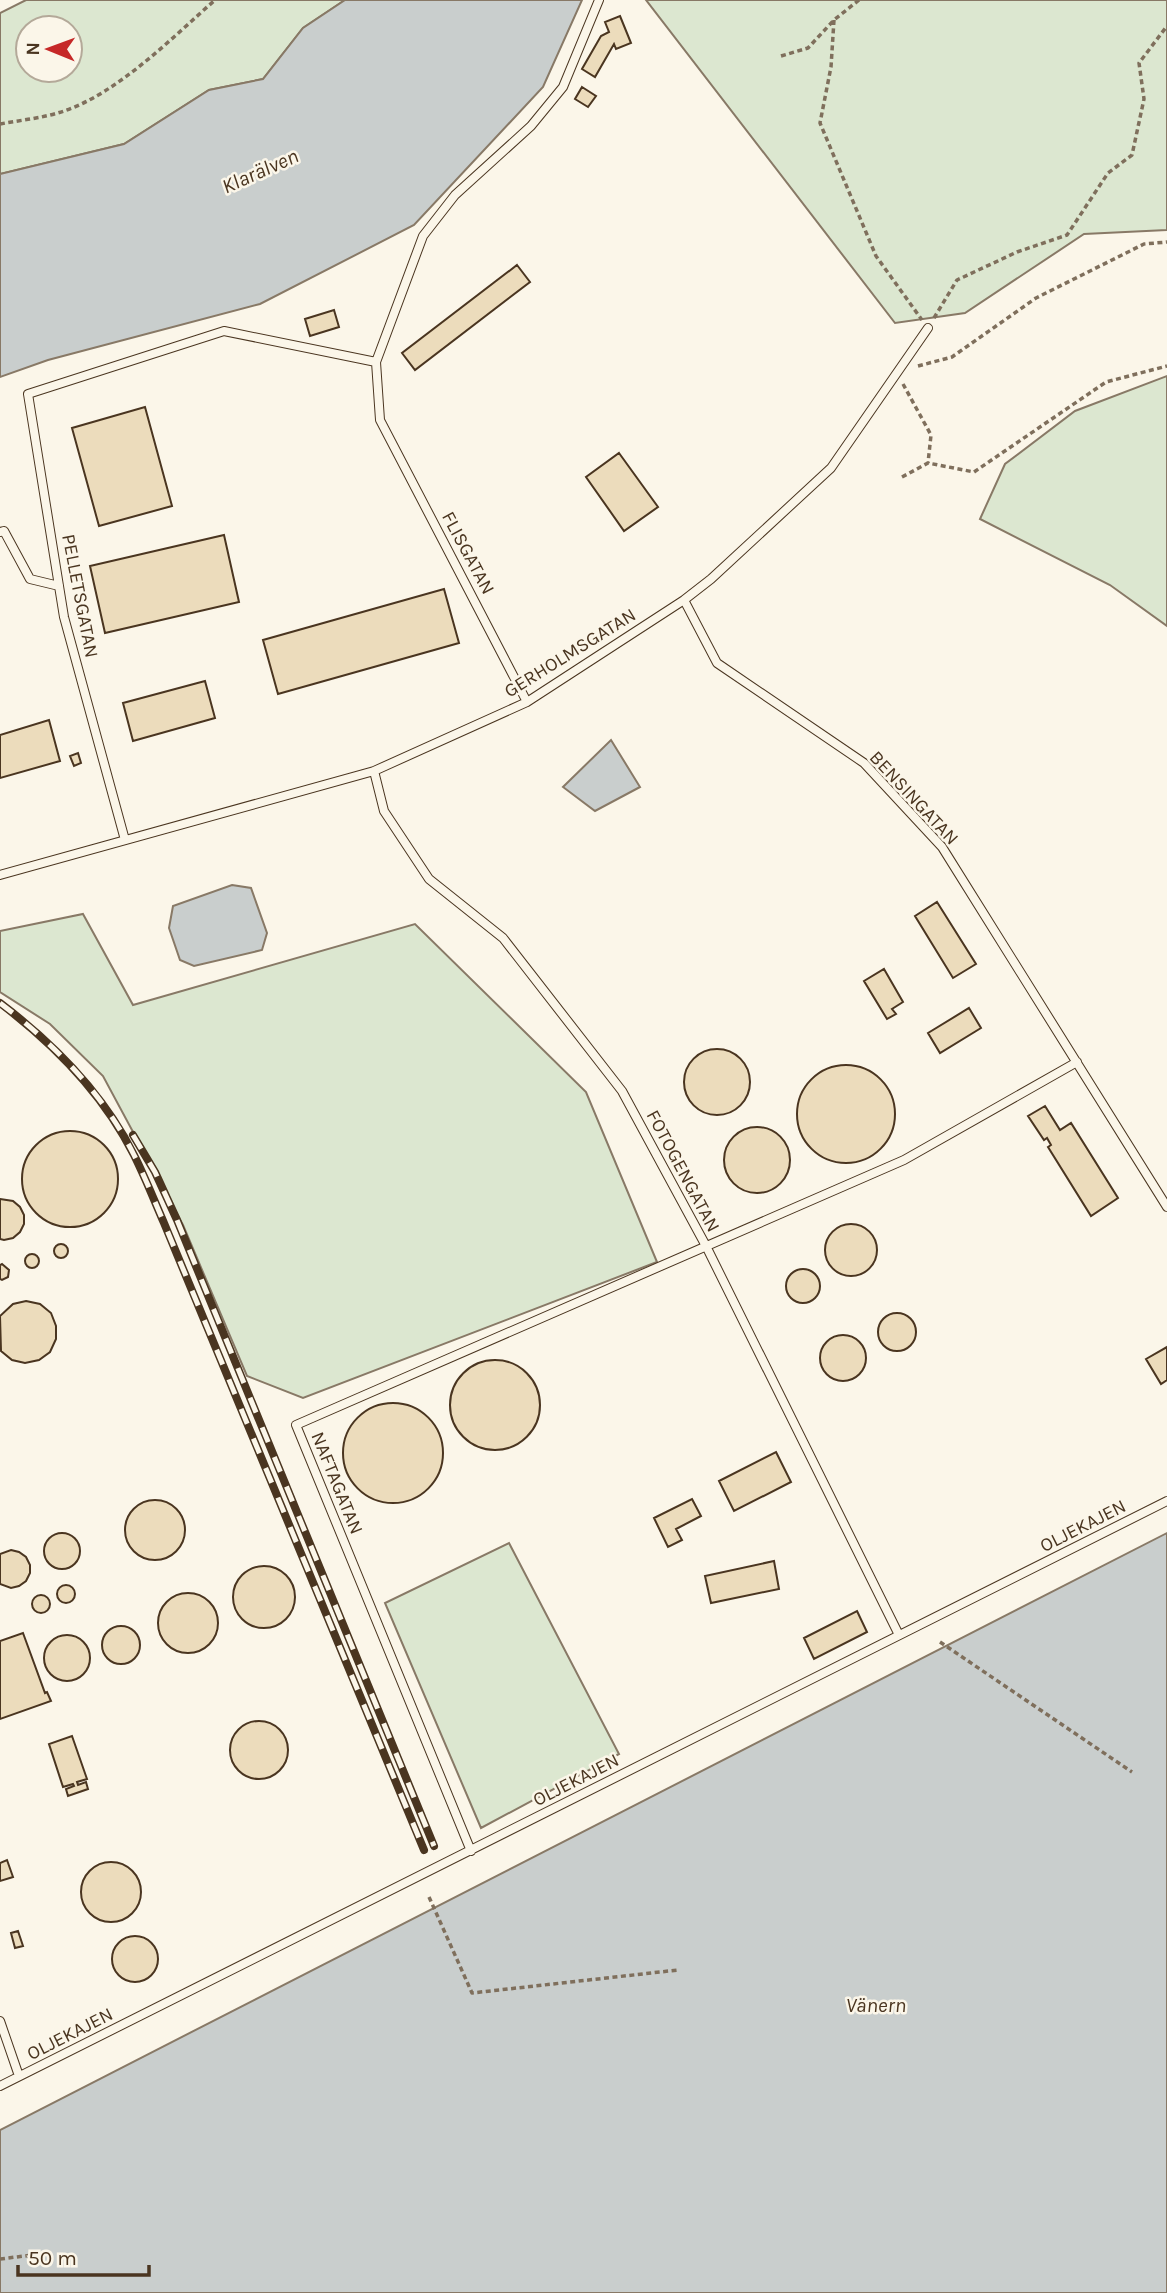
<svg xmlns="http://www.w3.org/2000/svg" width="1167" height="2293" viewBox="0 0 1167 2293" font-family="Karla,sans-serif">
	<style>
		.green { fill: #dce7d0; stroke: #887966; stroke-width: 2; fill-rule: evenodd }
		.water { fill: #c9cecd; stroke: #887966; stroke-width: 2 }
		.building { fill: #ecdcbc; stroke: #4a3520; stroke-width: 2 }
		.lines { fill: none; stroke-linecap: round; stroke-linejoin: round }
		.lane-casing { stroke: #4a3520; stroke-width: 10 }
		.path { stroke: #7f6f5c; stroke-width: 3.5; stroke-dasharray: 5 3.5; stroke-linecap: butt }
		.lane { stroke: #fbf6e9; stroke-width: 8 }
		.rail-casing { stroke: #4a3520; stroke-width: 8 }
		.rail { stroke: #fbf6e9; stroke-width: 5; stroke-dasharray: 16; stroke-linecap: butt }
		.labels { text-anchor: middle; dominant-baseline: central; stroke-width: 5; stroke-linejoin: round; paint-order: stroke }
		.street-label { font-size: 19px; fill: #4a3520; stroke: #fbf6e9 }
		.water-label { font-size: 21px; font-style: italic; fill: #4a3520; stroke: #fbf6e9 }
	</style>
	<rect width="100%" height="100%" fill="#fbf6e9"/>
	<!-- green -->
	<path class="green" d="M 26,0 L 345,0 L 303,28 L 263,79 L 209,90 L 124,144 L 0,174 L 0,13 ZM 28,28 L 70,28 L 70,70 L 28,70 Z
		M 646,0 L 1167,0 L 1167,230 L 1084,234 L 965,313 L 895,323 Z
		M 1167,376 L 1167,626 L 1110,585 L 980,519 L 1005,464 L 1075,411 Z
		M 83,914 L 133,1005 L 415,924 L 586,1092 L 657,1262 L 303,1398 L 247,1376 L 183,1225 L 103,1076 L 50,1024 L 0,992 L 0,931 Z
		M 509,1543 L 619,1754 L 481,1828 L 385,1603 Z"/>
	<!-- water -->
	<path class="water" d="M 345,0 L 582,0 L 543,87 L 414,225 L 260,304 L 48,360 L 0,377 L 0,174 L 124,144 L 209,90 L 263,79 L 303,28 Z
		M 611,740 L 640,787 L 595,811 L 563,787 Z
		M 232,885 L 251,888 L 267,933 L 262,950 L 194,966 L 180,960 L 169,928 L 173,906 Z
		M 1167,1533 L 1167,2293 L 0,2293 L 0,2130 Z"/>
	<!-- building -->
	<path class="building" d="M 620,16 L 631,43 L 616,49 L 614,44 L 595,77 L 582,69 L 601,36 L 609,32 L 605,22 Z
		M 582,87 L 596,96 L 588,107 L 575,99 Z
		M 517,265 L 530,282 L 415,370 L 402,353 Z
		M 334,310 L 339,327 L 310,336 L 305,319 Z
		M 145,407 L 172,506 L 99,526 L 72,428 Z
		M 619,453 L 658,507 L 624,531 L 586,477 Z
		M 224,535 L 239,602 L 105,633 L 90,566 Z
		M 444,589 L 459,643 L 278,694 L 263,640 Z
		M 205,681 L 215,718 L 133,741 L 123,703 Z
		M 49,720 L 60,761 L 0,778 L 0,735 Z
		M 78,753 L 81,763 L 74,766 L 70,756 Z
		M 937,902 L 976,964 L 953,978 L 915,916 Z
		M 884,969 L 903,1002 L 892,1009 L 896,1014 L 887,1019 L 864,981 Z
		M 969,1008 L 981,1028 L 940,1053 L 928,1033 Z
		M684 1082a33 33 0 1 1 66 0a33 33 0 1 1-66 0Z
		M797 1114a49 49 0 1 1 98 0a49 49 0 1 1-98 0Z
		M 1045,1106 L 1060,1130 L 1071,1123 L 1118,1198 L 1091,1216 L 1048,1147 L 1051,1145 L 1047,1138 L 1044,1140 L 1028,1116 Z
		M724 1160a33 33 0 1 1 66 0a33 33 0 1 1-66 0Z
		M22 1179a48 48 0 1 1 96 0a48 48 0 1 1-96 0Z
		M 0,1199 L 13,1201 L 20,1207 L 24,1215 L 24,1224 L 20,1232 L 13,1238 L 4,1240 L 0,1239 Z
		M825 1250a26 26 0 1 1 52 0a26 26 0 1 1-52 0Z
		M54 1251a7 7 0 1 1 14 0a7 7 0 1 1-14 0Z
		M25 1261a7 7 0 1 1 14 0a7 7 0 1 1-14 0Z
		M 2,1264 L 9,1270 L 8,1277 L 2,1280 L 0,1279 L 0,1265 Z
		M786 1286a17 17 0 1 1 34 0a17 17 0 1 1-34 0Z
		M 26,1301 L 40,1304 L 51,1313 L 56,1326 L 56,1339 L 50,1352 L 39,1360 L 25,1363 L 12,1360 L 1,1351 L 0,1316 L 13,1304 Z
		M878 1332a19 19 0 1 1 38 0a19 19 0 1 1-38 0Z
		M820 1358a23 23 0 1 1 46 0a23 23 0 1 1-46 0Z
		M 1167,1347 L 1167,1380 L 1161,1384 L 1146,1359 Z
		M450 1405a45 45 0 1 1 90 0a45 45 0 1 1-90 0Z
		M343 1453a50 50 0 1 1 100 0a50 50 0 1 1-100 0Z
		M 776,1452 L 791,1482 L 734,1511 L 719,1481 Z
		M 692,1499 L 701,1516 L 676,1529 L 682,1540 L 668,1547 L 654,1518 Z
		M125 1530a30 30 0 1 1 60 0a30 30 0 1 1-60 0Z
		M44 1551a18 18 0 1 1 36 0a18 18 0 1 1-36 0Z
		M 11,1550 L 19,1552 L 26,1557 L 30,1565 L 30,1573 L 26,1581 L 19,1586 L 11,1588 L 0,1584 L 0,1554 Z
		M 774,1561 L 779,1589 L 711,1603 L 705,1576 Z
		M233 1597a31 31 0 1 1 62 0a31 31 0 1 1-62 0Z
		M57 1594a9 9 0 1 1 18 0a9 9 0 1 1-18 0Z
		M158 1623a30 30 0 1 1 60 0a30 30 0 1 1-60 0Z
		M32 1604a9 9 0 1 1 18 0a9 9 0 1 1-18 0Z
		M 857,1611 L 867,1632 L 814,1659 L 804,1638 Z
		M102 1645a19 19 0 1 1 38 0a19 19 0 1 1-38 0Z
		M 23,1633 L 45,1693 L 47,1692 L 51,1701 L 0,1719 L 0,1641 Z
		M44 1658a23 23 0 1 1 46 0a23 23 0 1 1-46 0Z
		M230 1750a29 29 0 1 1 58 0a29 29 0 1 1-58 0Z
		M 72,1736 L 87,1779 L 77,1782 L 78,1785 L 86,1782 L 88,1789 L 68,1796 L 66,1789 L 74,1786 L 73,1784 L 63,1787 L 49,1744 Z
		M 7,1860 L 13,1877 L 0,1881 L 0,1863 Z
		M81 1892a30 30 0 1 1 60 0a30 30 0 1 1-60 0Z
		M 18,1931 L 23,1946 L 15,1948 L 11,1933 Z
		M112 1959a23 23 0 1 1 46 0a23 23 0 1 1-46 0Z"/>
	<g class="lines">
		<!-- lane casing -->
		<g class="lane-casing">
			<path id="lane" d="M 0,532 L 4,531 L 30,579 L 59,586
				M 684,600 L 717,663 L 864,763 L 942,847 L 1167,1207
				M 527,702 L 380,420 L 376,362 L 423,236 L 455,195 L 531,126 L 563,87 L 599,0
				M 374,771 L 384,811 L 429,879 L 503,938 L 622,1091 L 706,1246 L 899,1635
				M 125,840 L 64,617 L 28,394 L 224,331 L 376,362
				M 0,875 L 374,771 L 527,702 L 684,600 L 711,579 L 831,468 L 928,328
				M 471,1851 L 296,1425 L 904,1160 L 1077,1062
				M 0,2021 L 19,2076
				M 0,2086 L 1167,1501"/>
		</g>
		<!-- path -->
		<path class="path" d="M 834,20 L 831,67 L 820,123 L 876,256 L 922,320
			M 781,56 L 808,48 L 834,20 L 859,0
			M 0,124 C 21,120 44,118 64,111 C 118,93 173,37 215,0
			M 934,318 L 957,280 L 1017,252 L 1067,235 L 1108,173 L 1132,155 L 1144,99 L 1139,63 L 1167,26
			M 918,366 L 952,357 L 1036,298 L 1144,244 L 1167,242
			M 903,384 L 931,435 L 928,463
			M 902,477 L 928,463 L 974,472 L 1106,382 L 1167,366
			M 940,1642 L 1132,1772
			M 429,1897 L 472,1993 L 678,1970
			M 0,2259 L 49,2253"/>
		<!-- lane -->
		<use href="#lane" class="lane"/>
		<!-- rail casing -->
		<g class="rail-casing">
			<path id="rail" d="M 0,1003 C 54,1044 103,1093 134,1155 C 145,1177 154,1200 164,1223 L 424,1850
				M 133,1135 L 155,1172 L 177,1220 L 434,1846"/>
		</g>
		<!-- rail -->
		<use href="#rail" class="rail"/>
	</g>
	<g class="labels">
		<!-- street labels -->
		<g class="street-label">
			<text transform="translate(468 553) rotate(62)">FLISGATAN</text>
			<text transform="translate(80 596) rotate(79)">PELLETSGATAN</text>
			<text transform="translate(570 653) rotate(-32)">GERHOLMSGATAN</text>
			<text transform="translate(914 798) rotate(47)">BENSINGATAN</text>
			<text transform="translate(683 1171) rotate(62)">FOTOGENGATAN</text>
			<text transform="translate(337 1483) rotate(68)">NAFTAGATAN</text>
			<text transform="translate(1083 1526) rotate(-27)">OLJEKAJEN</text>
			<text transform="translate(576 1780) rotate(-27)">OLJEKAJEN</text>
			<text transform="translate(70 2034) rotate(-27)">OLJEKAJEN</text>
		</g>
		<!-- water labels -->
		<g class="water-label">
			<text transform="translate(260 171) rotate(-24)">Klarälven</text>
			<text x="876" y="2005">Vänern</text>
		</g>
	</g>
	<!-- north arrow -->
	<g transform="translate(49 49) rotate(271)"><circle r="33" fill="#fbf6e9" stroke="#b4a999" stroke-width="2"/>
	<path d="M0-5L12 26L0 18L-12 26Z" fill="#c62828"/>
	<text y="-10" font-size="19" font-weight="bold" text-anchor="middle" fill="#4a3520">N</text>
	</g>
	<!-- scale -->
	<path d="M18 2265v10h131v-10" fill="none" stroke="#4a3520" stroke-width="3.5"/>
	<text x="28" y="2265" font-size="21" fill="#4a3520" stroke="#fbf6e9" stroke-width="5" paint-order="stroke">50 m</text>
</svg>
